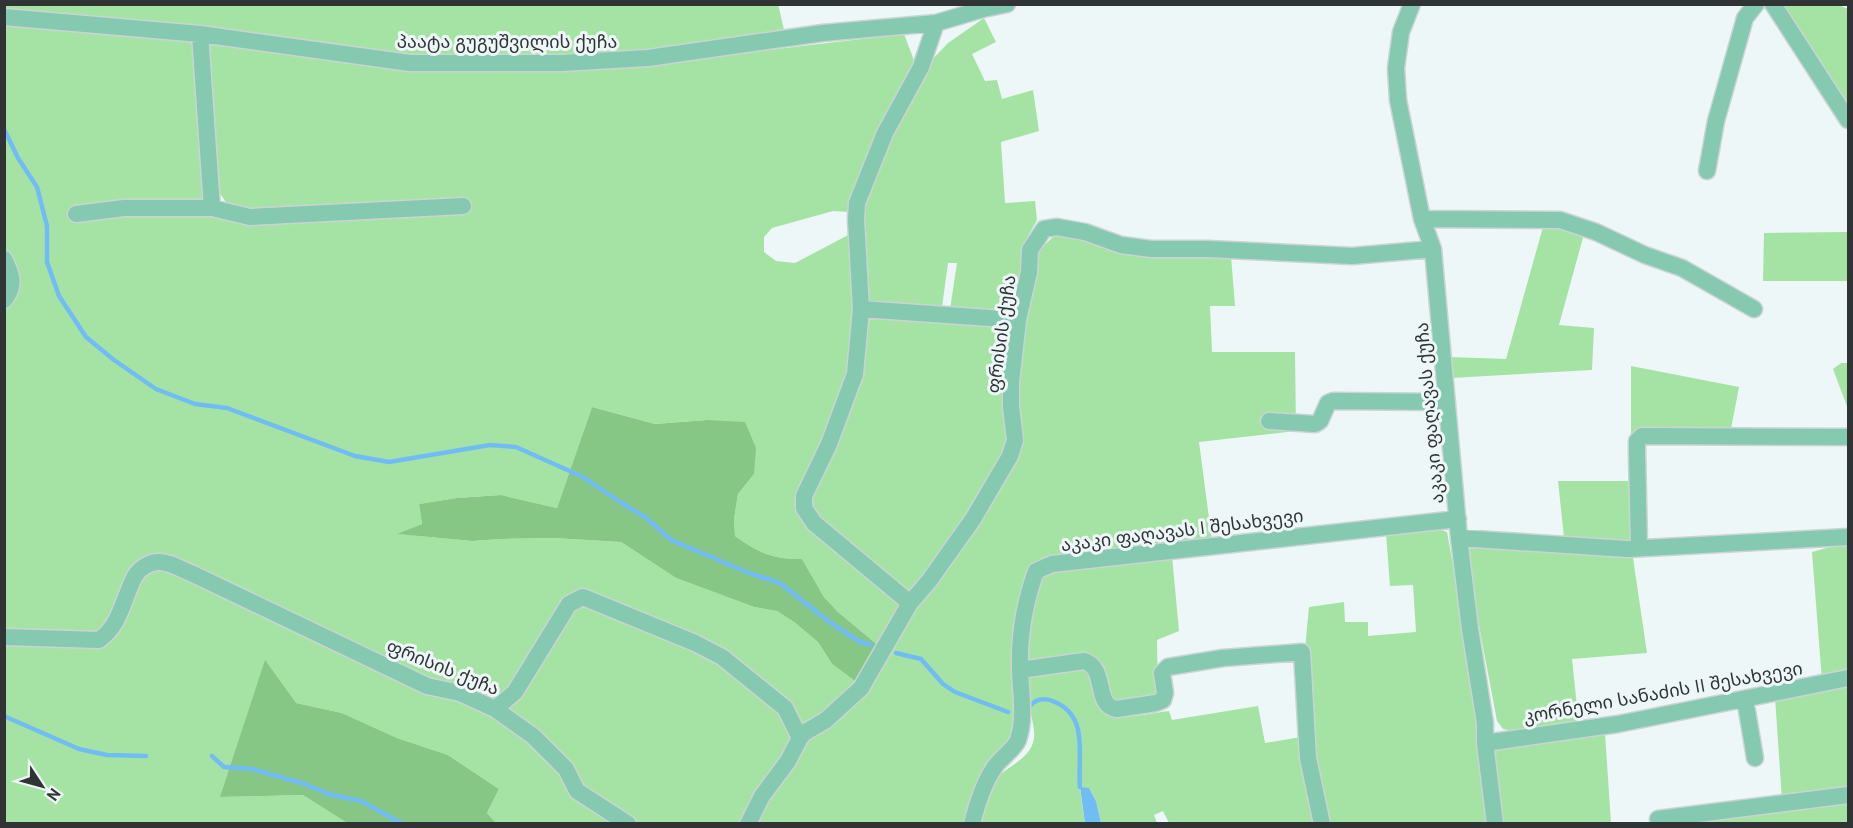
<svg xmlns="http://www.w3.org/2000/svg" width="1853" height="828" viewBox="0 0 1853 828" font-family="'PT Sans','Noto Sans Georgian',sans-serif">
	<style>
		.green { fill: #a5e3a4 }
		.forest { fill: #86c786 }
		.water { fill: #72bcf6 }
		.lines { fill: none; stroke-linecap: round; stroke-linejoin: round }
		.stream { stroke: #72bcf6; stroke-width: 4.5 }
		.street-casing { stroke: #cbd4d4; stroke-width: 19 }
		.street { stroke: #85c9b0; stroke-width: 16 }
		.labels { text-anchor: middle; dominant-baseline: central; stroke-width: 6; stroke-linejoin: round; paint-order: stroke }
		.street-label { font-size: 18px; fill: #303434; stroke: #edf7f7 }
	</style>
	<rect width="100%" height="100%" fill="#edf7f7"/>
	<!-- green -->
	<path class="green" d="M 5,4 L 778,4 L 785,34 L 656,53 L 412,60 L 5,12 Z
		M 1783,5 L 1839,5 L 1848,9 L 1848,104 Z
		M 984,18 L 996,42 L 972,54 L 985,81 L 997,80 L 1002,99 L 1033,90 L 1039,131 L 1001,142 L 1005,203 L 1035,201 L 1037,220 L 1028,236 L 1017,306 L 1009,314 L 950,309 L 957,263 L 948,263 L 942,307 L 868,301 L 861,206 L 874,171 L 927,65 L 948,43 Z
		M 5,20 L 185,39 L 194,45 L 212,212 L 250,220 L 456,215 L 454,205 L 260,213 L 228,205 L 219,192 L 205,47 L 209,41 L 413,67 L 640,65 L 904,34 L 915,63 L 868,152 L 849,212 L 833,211 L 772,228 L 764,237 L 764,252 L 776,261 L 795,263 L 854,232 L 856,310 L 849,347 L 849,378 L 796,499 L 899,603 L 901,612 L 880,647 L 838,612 L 824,597 L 802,559 C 772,559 759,553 735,536 L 734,519 L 738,494 L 754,474 L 707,420 L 655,424 L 592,407 L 557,508 L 501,495 L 457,498 L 419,504 L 422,524 L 399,534 L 472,541 L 501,539 L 554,538 L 621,542 L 676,578 L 754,607 L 777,611 L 794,622 L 818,642 L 832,664 L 859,684 L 806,727 L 720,646 L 695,639 L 576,594 L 558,606 L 516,685 L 499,700 L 429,684 L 151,556 L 103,636 L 5,634 Z
		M 1561,226 L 1584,234 L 1559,325 L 1594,328 L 1592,370 L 1451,378 L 1450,357 L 1506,359 L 1543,227 Z
		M 1848,232 L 1848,281 L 1763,281 L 1764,233 Z
		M 1055,235 L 1072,235 L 1231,256 L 1235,306 L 1210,306 L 1212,352 L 1295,352 L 1296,431 L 1199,442 L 1212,541 L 1034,565 L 1015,725 L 967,823 L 753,824 L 807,740 L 831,723 L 916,605 L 1012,464 L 1018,409 L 1017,383 L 1024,318 L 1040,249 Z
		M 870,315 L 1006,324 L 1012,331 L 1010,441 L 1004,457 L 918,588 L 905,593 L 809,508 L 865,319 Z
		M 1841,363 L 1848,363 L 1848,409 L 1833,369 Z
		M 1631,366 L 1739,387 L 1730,434 L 1631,434 Z
		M 1558,481 L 1632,481 L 1637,539 L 1626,546 L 1564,537 Z
		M 1438,529 L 1447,532 L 1481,718 L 1488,823 L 1327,823 L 1313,764 L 1305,649 L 1309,607 L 1344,602 L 1345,622 L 1368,622 L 1368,636 L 1416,632 L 1413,585 L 1390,586 L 1386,533 Z
		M 1463,541 L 1633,558 L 1647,653 L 1572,659 L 1579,725 L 1514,731 L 1503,729 L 1497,721 Z
		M 1848,542 L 1848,675 L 1822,681 L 1812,552 Z
		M 1172,556 L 1179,631 L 1157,640 L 1158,699 L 1114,706 L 1100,670 L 1027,662 L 1033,591 L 1040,575 L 1054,567 Z
		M 154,569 L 173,570 L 458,698 L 530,737 L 618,823 L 496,823 L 487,813 L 499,789 L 448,755 L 397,738 L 342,713 L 296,703 L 220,797 L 303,795 L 347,823 L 5,823 L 4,641 L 96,646 L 139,580 Z
		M 585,602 L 708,654 L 788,720 L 791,740 L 743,823 L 633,823 L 583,792 L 504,709 L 566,616 Z
		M 1081,667 L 1090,673 C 1090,693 1100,711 1121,716 C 1130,718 1159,712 1169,711 L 1172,720 L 1258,706 L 1265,743 L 1301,737 L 1317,823 L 1169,823 L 1163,811 L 1154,815 L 1157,823 L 1101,823 L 1096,801 L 1089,788 L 1080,788 L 1085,823 L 977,824 C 981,812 982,798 988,788 C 999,768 1031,762 1034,738 C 1036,724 1024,693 1023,675 Z
		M 1848,685 L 1848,791 L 1782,800 L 1775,697 Z
		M 1605,733 L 1611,823 L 1502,823 L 1494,750 Z
		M 1848,799 L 1848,823 L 1644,824 L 1655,822 Z"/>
	<!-- forest -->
	<path class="forest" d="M 592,407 L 655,424 L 707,420 L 745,422 L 756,448 L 754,474 L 738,494 L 734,519 L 735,536 C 759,553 772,559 802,559 L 824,597 L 838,612 L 880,647 L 859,684 L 832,664 L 818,642 L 794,622 L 777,611 L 754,607 L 676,578 L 621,542 L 554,538 L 501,539 L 472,541 L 397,534 L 422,524 L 419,504 L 457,498 L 501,495 L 557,508 Z
		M 265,660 L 296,703 L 342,713 L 397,738 L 448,755 L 499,789 L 487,813 L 496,823 L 347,823 L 303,795 L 220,797 Z"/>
	<!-- water -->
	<path class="water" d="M 1080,787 L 1089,788 L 1096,801 L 1101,823 L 1085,823 Z"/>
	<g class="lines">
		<!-- stream -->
		<path class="stream" d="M 4,129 L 18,158 L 37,187 L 47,226 L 47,262 L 59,296 L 86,337 L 114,360 L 156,389 L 195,404 L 227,408 L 355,456 L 389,462 L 490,445 L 516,447 L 583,477 L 620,502 L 645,517 L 671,540 L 749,573 L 780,583 L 831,623 L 860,642 L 871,645
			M 896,653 L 921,659 L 943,684 L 955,692 L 1008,712
			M 1030,706 C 1037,698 1046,698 1055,702 C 1090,717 1077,758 1080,787
			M 4,716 L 79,749 L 107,755 L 146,756
			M 212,756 L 224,767 L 252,769 L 305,784 L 328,794 L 361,801 L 403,824"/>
		<!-- street casing -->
		<g class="street-casing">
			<path id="street" d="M 1412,4 L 1401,32 L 1396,68 L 1398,100 L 1422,219 L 1433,249 L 1459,538 L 1470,629 L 1485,723 L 1485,743 L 1495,824
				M 1773,4 L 1848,120
				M 4,17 L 200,34 L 410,63 L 562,63 L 648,58 L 823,33 L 936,23 L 983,9 L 1007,4
				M 200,34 L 212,208 L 250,217 L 463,206
				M 1707,171 L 1716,121 L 1745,18 L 1756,4
				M 76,214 L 124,208 L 212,208
				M 1422,219 L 1560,220 L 1596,232 L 1645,255 L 1682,268 L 1754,309
				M 4,259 C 12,274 16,286 4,300
				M 861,309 L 1018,320
				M 1269,421 L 1315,424 L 1320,421 L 1328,403 L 1333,401 L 1447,402
				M 1459,538 L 1627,549 L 1848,537
				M 1639,548 L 1637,451 L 1637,441 L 1642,436 L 1848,437
				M 910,603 L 814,523 L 804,508 L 804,496 L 829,444 L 855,374 L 861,309 L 856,219 L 857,203 L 885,133 L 921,67 L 936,23
				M 4,637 L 99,640 C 121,625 123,598 135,576 C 139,569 149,562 158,562 C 168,561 183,570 193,574 L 427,686 L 460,693 L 495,709 L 533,736 L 566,769 L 577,791 L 628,824
				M 1020,670 L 1084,661 C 1108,668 1093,706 1117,709 L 1156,703 L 1163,700 L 1165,693 L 1162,673 L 1168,667 L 1223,658 L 1302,652 L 1308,758 L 1322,824
				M 1745,699 L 1755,758
				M 495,709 L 515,692 L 569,604 L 583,597 L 695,643 L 722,657 L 785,708 L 800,738
				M 1485,743 L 1618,724 L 1848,678
				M 1658,819 L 1848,795
				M 748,824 L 762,796 L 788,761 L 800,738 L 804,733 L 826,720 L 861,688 L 910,603 L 929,581 L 973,519 L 1010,456 L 1015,440 L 1011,407 L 1011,382 L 1018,320 L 1029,272 L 1030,250 L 1044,229 L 1057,227 L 1085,232 L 1121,245 L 1151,249 L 1208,249 L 1352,256 L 1433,249
				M 972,824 C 977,804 983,784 994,768 C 1000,758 1014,750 1018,740 C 1026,717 1020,690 1020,666 C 1019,634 1025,602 1036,571 L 1052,564 L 1458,519"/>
		</g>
		<!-- street -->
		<use href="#street" class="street"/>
	</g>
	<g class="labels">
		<!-- street labels -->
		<g class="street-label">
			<text x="507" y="41">პაატა გუგუშვილის ქუჩა</text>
			<text transform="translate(1001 334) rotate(-82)">ფრისის ქუჩა</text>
			<text transform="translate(1429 413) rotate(-95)">აკაკი ფაღავას ქუჩა</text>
			<text transform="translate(1182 530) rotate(-7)">აკაკი ფაღავას I შესახვევი</text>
			<text transform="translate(443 667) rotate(22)">ფრისის ქუჩა</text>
			<text transform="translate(1663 692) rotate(-10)">კორნელი სანაძის II შესახვევი</text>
		</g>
	</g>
	<!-- border -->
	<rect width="1853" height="828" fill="none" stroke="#303434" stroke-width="12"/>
	<!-- north arrow -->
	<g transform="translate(42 786) rotate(126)" stroke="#edf7f7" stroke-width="4.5" paint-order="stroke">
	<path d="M0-4.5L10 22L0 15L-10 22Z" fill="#303434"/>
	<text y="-9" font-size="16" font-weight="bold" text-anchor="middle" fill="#303434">N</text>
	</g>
</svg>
